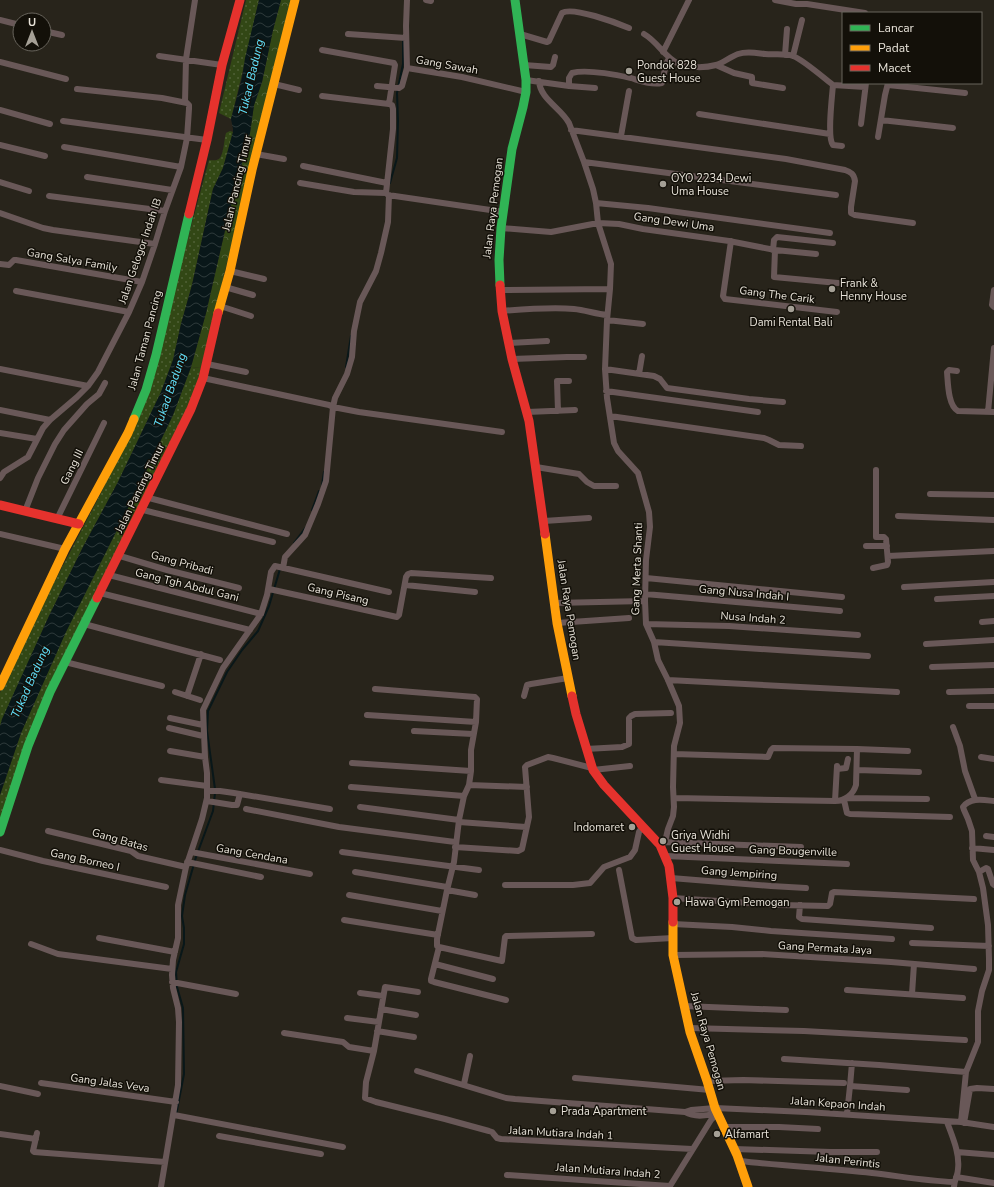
<svg xmlns="http://www.w3.org/2000/svg" width="994" height="1187" viewBox="0 0 994 1187" font-family="'Nunito Sans',sans-serif">
	<style>
		.green { fill: url(#green-dots) }
		.forest { fill: url(#forest-crowns) }
		.water { fill: url(#water-waves) }
		.lines { fill: none; stroke-linecap: round; stroke-linejoin: round }
		.stream { stroke: #091719; stroke-width: 2 }
		.street { stroke: #695858; stroke-width: 6 }
		.fast { stroke: #30b455; stroke-width: 9 }
		.slow { stroke: #ff9f0a; stroke-width: 9 }
		.jam { stroke: #e5322d; stroke-width: 9 }
		.poi-dot { fill: #a5a096; stroke: #131009; stroke-width: 1.5 }
		.labels { text-anchor: middle; dominant-baseline: central; stroke-width: 3; stroke-linejoin: round; paint-order: stroke }
		.street-label { font-size: 11px; fill: #e8e3d9; stroke: #131009 }
		.poi-label { font-size: 11px; fill: #e8e3d9; stroke: #131009; text-anchor: start }
		.water-label { font-size: 12px; font-style: italic; fill: #61e2fd; stroke: #131009 }
	</style>
	<defs>
		<pattern id="green-dots" width="8" height="8" patternUnits="userSpaceOnUse"><rect width="8" height="8" fill="#324715"/><path d="M2 2h.1M6 6h.1" fill="none" stroke="#506136" stroke-width="1.8" stroke-linecap="round"/></pattern>
		<pattern id="forest-crowns" width="20" height="18" patternUnits="userSpaceOnUse"><rect width="20" height="18" fill="#324715"/><path d="M2 6a3 3 0 1 1 6 0M12 15a3 3 0 1 1 6 0" fill="none" stroke="#506136"/></pattern>
		<pattern id="water-waves" width="16" height="10" patternUnits="userSpaceOnUse"><rect width="16" height="10" fill="#091719"/><path d="M0 5q4-4 8 0t8 0" fill="none" stroke="#2d393a"/></pattern>
	</defs>
	<rect width="100%" height="100%" fill="#28241b"/>
	<!-- green -->
	<path class="green" d="M 246,0 L 259,0 C 250,40 241,80 231,119 L 219,113 Z
		M 230,131 L 233,132 L 223,168 L 213,189 L 192,285 L 181,324 L 173,360 L 161,392 L 118,482 L 83,547 L 49,616 L 0,726 L 0,693 L 1,690 L 46,598 L 101,493 L 144,401 L 209,160 C 212,160 216,161 219,159 C 224,155 224,139 226,133 Z
		M 191,367 L 201,368 L 196,388 L 162,466 L 47,690 L 0,823 L 0,795 L 21,733 L 66,631 L 136,492 L 173,415 Z"/>
	<!-- forest -->
	<path class="forest" d="M 281,0 L 292,0 L 201,368 L 191,367 L 206,313 L 229,213 L 250,133 L 254,105 L 262,82 L 273,30 Z"/>
	<!-- water -->
	<path class="water" d="M 259,0 L 281,0 L 273,30 L 262,82 L 254,105 L 250,133 L 229,213 L 206,313 L 191,367 L 173,415 L 136,492 L 66,632 L 21,733 L 0,795 L 0,726 L 2,719 L 49,616 L 83,547 L 118,482 L 161,392 L 173,360 L 181,324 L 192,285 L 213,189 L 223,168 L 233,132 L 233,129 L 231,119 L 242,78 L 245,58 Z"/>
	<g class="lines">
		<!-- stream -->
		<path class="stream" d="M 390,183 L 397,158 L 398,121 L 397,93 L 403,64 L 403,39
			M 346,367 L 351,336
			M 322,485 L 324,472
			M 312,510 L 319,491
			M 294,543 L 306,527
			M 215,789 L 207,731 L 208,711 L 227,672 L 242,650 L 258,631 L 269,606 L 280,569
			M 176,1115 L 184,1074 L 183,1008 L 177,987 L 176,972 L 184,944 L 184,928 L 182,916 L 185,895 L 196,857 L 213,811 L 215,793"/>
		<!-- street -->
		<path class="street" d="M 426,0 L 431,1
			M 775,0 L 796,4 L 807,4 L 865,13
			M 0,20 L 20,25
			M 44,31 L 62,35
			M 348,34 L 406,38
			M 520,34 L 547,42 L 549,41 L 562,13 C 572,6 617,23 629,28
			M 644,34 C 658,42 665,58 679,64 C 690,68 705,68 716,65 C 723,63 730,57 738,54 C 747,51 756,53 765,54 C 774,55 785,53 793,56 C 802,59 824,78 833,85
			M 322,50 L 394,63 L 395,65 L 389,104
			M 663,52 L 689,0
			M 785,55 L 787,29
			M 159,56 L 222,65
			M 793,56 L 802,20
			M 0,62 L 66,79
			M 524,65 L 551,67 L 553,65 L 555,57
			M 716,65 L 734,73 L 752,77 L 752,83 L 783,88
			M 407,68 L 462,77 L 526,92
			M 526,80 L 569,86 L 569,78 L 572,73 C 586,69 617,75 631,78 C 641,81 651,85 662,83 L 666,64 L 668,60 L 671,59
			M 539,81 C 540,99 561,108 569,123 L 584,162 L 593,189 L 596,203 L 598,223 L 611,264 L 610,289 L 607,320 L 605,369 L 607,398 L 614,443 L 618,451 L 638,473 L 649,512 L 650,527 L 646,560 L 645,601 L 646,624 L 654,642 L 658,660 L 668,680 L 679,706 L 680,723 L 674,746 L 673,787 L 674,807 L 673,816 L 668,829 L 665,842 L 660,845
			M 274,84 L 299,90
			M 833,85 C 832,97 827,138 833,145 L 842,146
			M 833,85 L 865,87
			M 888,85 L 965,93
			M 377,86 L 399,88 L 402,86 L 407,68 L 406,26 L 407,0
			M 569,86 L 595,88
			M 322,96 L 389,104 L 392,105 L 393,109 L 393,129 L 386,193
			M 185,102 L 186,59 L 195,0
			M 0,110 L 50,124
			M 699,114 L 830,134
			M 881,120 L 953,128
			M 63,121 L 207,140
			M 861,124 L 866,83
			M 571,130 L 786,159 L 845,170 C 851,172 854,174 855,181 L 851,207 L 851,213 L 855,215 L 913,223
			M 621,136 L 629,91
			M 878,137 L 885,95 L 888,83
			M 0,145 L 45,156
			M 64,147 L 181,167
			M 256,154 L 284,159
			M 584,162 L 836,195
			M 303,166 L 387,183
			M 87,177 L 172,190
			M 0,182 L 29,191
			M 300,183 L 354,192 L 386,193 L 388,195 L 504,212
			M 49,196 L 165,211
			M 596,203 L 648,208 L 830,233
			M 0,213 L 43,228 L 53,230 L 155,244
			M 501,228 L 551,232 L 598,223 L 619,224 L 643,229 L 729,241 L 775,250 L 816,254
			M 731,241 L 723,296 L 725,299 L 837,312
			M 773,250 L 774,240 L 777,237 L 833,243
			M 775,250 L 774,277 L 838,283
			M 0,264 L 9,265 L 14,260 L 16,260 L 142,282
			M 230,271 L 264,279
			M 225,287 L 253,295
			M 500,290 L 610,289
			M 994,290 L 992,305 L 994,307
			M 16,291 L 129,312
			M 220,306 L 251,316
			M 502,311 C 526,309 550,307 574,309 C 585,310 596,314 607,315
			M 607,320 L 643,324
			M 509,343 L 547,341
			M 512,359 L 567,357 L 584,357
			M 207,364 L 246,372
			M 0,369 L 88,386
			M 605,369 L 654,376 L 660,379 L 667,388 L 749,399 L 783,402
			M 957,371 L 949,370 L 947,372 C 948,383 948,406 958,411 L 994,412
			M 639,374 L 642,356
			M 203,378 L 329,405 L 333,407 L 359,412 L 502,432
			M 606,391 L 758,412
			M 0,410 L 50,420
			M 558,411 L 557,381 L 569,381
			M 527,412 L 575,410
			M 988,412 L 994,348
			M 610,416 L 764,438 L 769,440 L 779,445 L 801,446
			M 0,433 L 37,439
			M 536,467 L 579,474 L 587,482 L 594,486 L 616,486
			M 0,478 L 4,472 L 28,457 L 43,428 L 50,420 L 77,397 L 88,386 L 98,372 L 129,312 L 142,282 L 155,244 L 165,211 L 181,167 L 187,138 L 189,109 L 189,105 L 187,103 L 162,98 L 77,89
			M 930,494 L 994,495
			M 149,498 L 287,534
			M 143,510 L 273,542
			M 25,511 L 38,478 L 55,444 L 64,430 L 87,404 L 99,394 L 105,383
			M 898,516 L 994,520
			M 57,519 L 104,423
			M 544,521 L 589,518
			M 0,534 L 65,549
			M 866,546 L 887,546
			M 120,556 L 167,570 L 239,588
			M 888,556 L 994,551
			M 283,568 L 285,557 L 305,535 L 318,504 L 326,481 L 333,407 L 335,398 L 347,374 L 352,357 L 354,331 L 360,302 L 376,271 L 381,253 L 388,222 L 389,195
			M 873,568 L 887,565 L 888,562 L 886,539 L 884,537 L 876,537 L 876,470
			M 109,575 L 261,614
			M 646,578 L 842,597
			M 405,585 L 475,592
			M 904,587 L 994,582
			M 269,589 L 397,617 L 399,615 L 406,577 L 408,574 L 411,573 L 491,578
			M 100,593 L 250,630
			M 645,594 L 840,611
			M 937,599 L 994,596
			M 554,603 L 645,601
			M 982,622 L 994,621
			M 557,623 L 629,618
			M 84,624 L 220,660
			M 646,624 L 729,626 L 858,635
			M 654,642 L 868,656
			M 926,644 L 994,640
			M 65,662 L 162,686
			M 932,667 L 994,665
			M 668,680 L 897,692
			M 375,689 L 475,697 L 477,699 L 476,722 L 471,750 L 471,771 L 469,785 L 464,796 L 459,820 L 454,862 L 447,890 L 437,939 L 437,946 L 439,947 L 431,979 L 431,981 L 434,982 L 506,1000
			M 175,692 L 200,700
			M 949,692 L 994,691
			M 187,696 L 201,654
			M 524,696 L 527,685 L 531,684 L 568,678
			M 969,706 L 994,706
			M 367,715 L 476,722
			M 170,718 L 203,725
			M 953,727 L 960,746 L 965,771 L 975,799
			M 169,728 L 203,736
			M 414,731 L 473,734
			M 586,749 L 622,747 L 629,744 L 629,718 L 631,716 L 635,714 L 671,713
			M 170,751 L 205,757
			M 674,754 L 768,757 L 771,750 L 773,748 L 857,749 L 908,751
			M 981,757 L 994,759
			M 352,763 L 471,771
			M 837,769 L 846,768 L 848,759
			M 593,770 L 630,766
			M 857,770 L 919,772
			M 161,780 L 207,786
			M 469,785 L 527,787
			M 351,787 L 464,796
			M 207,791 L 220,791 L 234,793 L 330,809
			M 675,798 L 835,801 C 845,801 853,795 856,785 L 857,749
			M 847,798 L 927,799
			M 844,800 L 847,813 L 850,814 L 950,817
			M 207,801 L 232,805 L 237,805 L 240,794
			M 835,801 L 837,766
			M 360,807 L 459,820
			M 246,809 L 339,827 L 455,842
			M 459,822 L 526,827
			M 48,831 L 131,851 L 138,856 L 186,867
			M 986,836 L 994,837
			M 665,842 L 801,847
			M 455,847 L 518,851 L 522,849 L 529,817 L 525,767 L 527,765 L 548,757 L 553,758 L 592,768
			M 972,848 L 994,850
			M 0,850 L 43,861 L 166,887
			M 191,852 L 310,874
			M 342,852 L 479,870
			M 665,856 L 847,864
			M 187,862 L 261,877
			M 619,870 L 632,938 L 636,940 L 673,938
			M 355,872 L 447,887
			M 979,872 L 986,868 L 988,869 L 993,884 L 994,885
			M 671,878 L 771,886 L 806,888
			M 505,885 L 573,885 L 590,883 L 604,867 L 630,857 L 635,850 L 639,832 L 643,826
			M 447,890 L 475,895
			M 349,895 L 442,911
			M 673,898 L 780,905 L 828,906 L 830,904 L 832,893 L 834,892 L 974,899
			M 800,905 L 799,917 L 802,919 L 931,928
			M 344,920 L 438,935
			M 673,924 L 732,927 L 771,931 L 892,939
			M 99,938 L 175,952
			M 912,943 L 989,946
			M 31,944 L 58,954 L 172,969
			M 439,947 L 502,961 L 505,937 L 506,936 L 592,934
			M 673,955 L 762,954 L 891,962 L 974,969
			M 435,964 L 493,979
			M 172,982 L 236,994
			M 847,990 L 963,998
			M 418,992 L 385,987 L 374,1051 L 366,1082 L 365,1098 L 376,1102 L 445,1119 L 489,1131 L 492,1132 L 497,1138 L 501,1139 L 692,1149
			M 360,993 L 383,996
			M 912,994 L 914,964
			M 684,1006 L 786,1010
			M 381,1009 L 416,1015
			M 347,1018 L 379,1022
			M 689,1028 L 804,1031 L 965,1040
			M 377,1031 L 414,1037
			M 284,1033 L 343,1042 L 349,1047 L 374,1051
			M 784,1059 L 879,1065 L 966,1072
			M 417,1071 L 506,1098 L 515,1099 L 685,1112 C 695,1118 706,1116 716,1113
			M 575,1078 L 710,1090
			M 707,1081 L 743,1080 L 844,1083
			M 41,1083 L 176,1102
			M 464,1084 L 470,1056
			M 0,1086 L 38,1094
			M 850,1086 L 852,1063
			M 685,1112 L 691,1110 L 715,1108 L 806,1112 L 961,1122 L 994,1127
			M 847,1114 L 850,1086 L 907,1090
			M 174,1115 L 343,1147
			M 947,1122 C 952,1136 960,1153 958,1169 C 958,1176 954,1180 954,1187
			M 961,1122 L 966,1072 L 978,1042 L 978,1011 L 982,991 L 989,970 L 989,959 L 988,925 L 983,888 L 979,872 L 973,860 L 972,831 L 968,819 L 964,810 L 963,807 C 970,797 984,800 994,801
			M 964,1123 L 970,1089 L 977,1088 L 994,1089
			M 723,1127 L 779,1127 L 818,1129
			M 37,1133 L 33,1151 L 34,1152 L 165,1162
			M 0,1134 L 36,1139
			M 219,1136 L 321,1154
			M 734,1149 L 831,1152 L 877,1152
			M 957,1152 L 994,1155
			M 740,1161 C 784,1166 828,1168 872,1173 C 899,1176 926,1181 954,1182
			M 507,1175 L 670,1186 L 711,1120 L 717,1114
			M 956,1177 L 994,1183
			M 161,1187 L 178,1085 L 179,1022 L 178,1008 L 173,988 L 172,975 L 173,960 L 178,938 L 178,905 L 186,867 L 202,819 L 207,798 L 207,773 L 205,757 L 203,710 L 223,668 L 261,614 L 267,595 L 271,572 L 275,566 L 389,592"/>
		<!-- fast -->
		<path class="fast" d="M 500,285 L 499,260 L 501,228 L 512,149 L 523,107 L 526,92 L 526,80 L 515,0
			M 134,419 L 146,390 L 156,355 L 189,214
			M 0,832 L 28,746 L 50,692 L 97,598"/>
		<!-- slow -->
		<path class="slow" d="M 218,313 L 230,271 L 252,170 L 295,0
			M 545,534 L 557,623 L 572,696
			M 0,686 L 65,549 L 128,433 L 134,419
			M 673,922 L 673,955 L 690,1032 L 707,1081 L 715,1108 L 737,1155 L 748,1187"/>
		<!-- jam -->
		<path class="jam" d="M 189,214 L 207,140 L 222,65 L 240,0
			M 500,285 L 502,311 L 512,359 L 529,421 L 545,534
			M 0,505 L 79,524
			M 97,598 L 191,409 L 203,378 L 218,313
			M 572,696 L 576,714 L 593,770 L 604,785 L 660,845 L 669,866 L 673,898 L 673,922"/>
	</g>
	<!-- markers -->
	<g class="poi-dot">
		<circle cx="629" cy="71" r="4"/>
		<circle cx="663" cy="184" r="4"/>
		<circle cx="832" cy="289" r="4"/>
		<circle cx="791" cy="309" r="4"/>
		<circle cx="632" cy="827" r="4"/>
		<circle cx="663" cy="841" r="4"/>
		<circle cx="677" cy="902" r="4"/>
		<circle cx="553" cy="1111" r="4"/>
		<circle cx="717" cy="1134" r="4"/>
	</g>
	<g class="labels">
		<!-- street labels -->
		<g class="street-label">
			<text transform="translate(447 65) rotate(10)">Gang Sawah</text>
			<text transform="translate(237 183) rotate(-77)">Jalan Pancing Timur</text>
			<text transform="translate(493 208) rotate(-83)">Jalan Raya Pemogan</text>
			<text transform="translate(674 222) rotate(8)">Gang Dewi Uma</text>
			<text transform="translate(140 251) rotate(-71)">Jalan Gelogor Indah IB</text>
			<text transform="translate(72 260) rotate(10)">Gang Salya Family</text>
			<text transform="translate(777 295) rotate(7)">Gang The Carik</text>
			<text transform="translate(145 340) rotate(-75)">Jalan Taman Pancing</text>
			<text transform="translate(72 467) rotate(-64)">Gang III</text>
			<text transform="translate(140 488) rotate(-64)">Jalan Pancing Timur</text>
			<text transform="translate(182 563) rotate(15)">Gang Pribadi</text>
			<text transform="translate(637 569) rotate(-88)">Gang Merta Shanti</text>
			<text transform="translate(187 585) rotate(14)">Gang Tgh Abdul Gani</text>
			<text transform="translate(744 593) rotate(5)">Gang Nusa Indah I</text>
			<text transform="translate(338 594) rotate(13)">Gang Pisang</text>
			<text transform="translate(569 610) rotate(81)">Jalan Raya Pemogan</text>
			<text transform="translate(753 618) rotate(4)">Nusa Indah 2</text>
			<text transform="translate(120 840) rotate(16)">Gang Batas</text>
			<text transform="translate(793 851) rotate(2)">Gang Bougenville</text>
			<text transform="translate(252 854) rotate(10)">Gang Cendana</text>
			<text transform="translate(85 860) rotate(12)">Gang Borneo I</text>
			<text transform="translate(739 873) rotate(4)">Gang Jempiring</text>
			<text transform="translate(825 948) rotate(3)">Gang Permata Jaya</text>
			<text transform="translate(708 1041) rotate(74)">Jalan Raya Pemogan</text>
			<text transform="translate(110 1083) rotate(8)">Gang Jalas Veva</text>
			<text transform="translate(838 1104) rotate(4)">Jalan Kepaon Indah</text>
			<text transform="translate(561 1133) rotate(3)">Jalan Mutiara Indah 1</text>
			<text transform="translate(848 1161) rotate(6)">Jalan Perintis</text>
			<text transform="translate(608 1171) rotate(4)">Jalan Mutiara Indah 2</text>
		</g>
		<!-- poi labels -->
		<g class="poi-label">
			<text x="637" y="65">Pondok 828<tspan x="637" dy="13">Guest House</tspan></text>
			<text x="671" y="178">OYO 2234 Dewi<tspan x="671" dy="13">Uma House</tspan></text>
			<text x="840" y="283">Frank &amp;<tspan x="840" dy="13">Henny House</tspan></text>
			<text x="791" y="322" text-anchor="middle">Dami Rental Bali</text>
			<text x="624" y="827" text-anchor="end">Indomaret</text>
			<text x="671" y="835">Griya Widhi<tspan x="671" dy="13">Guest House</tspan></text>
			<text x="685" y="902">Hawa Gym Pemogan</text>
			<text x="561" y="1111">Prada Apartment</text>
			<text x="725" y="1134">Alfamart</text>
		</g>
		<!-- water labels -->
		<g class="water-label">
			<text transform="translate(251 77) rotate(-77)">Tukad Badung</text>
			<text transform="translate(170 390) rotate(-71)">Tukad Badung</text>
			<text transform="translate(30 682) rotate(-66)">Tukad Badung</text>
		</g>
	</g>
	<!-- legend -->
	<rect x="842" y="12" width="140" height="72" fill="#131009" stroke="#68645c"/>
	<rect x="850" y="25" width="20" height="6" fill="#30b455" stroke="#68645c"/>
	<text x="878" y="32" font-size="12" fill="#e8e3d9">Lancar</text>
	<rect x="850" y="45" width="20" height="6" fill="#ff9f0a" stroke="#68645c"/>
	<text x="878" y="52" font-size="12" fill="#e8e3d9">Padat</text>
	<rect x="850" y="65" width="20" height="6" fill="#e5322d" stroke="#68645c"/>
	<text x="878" y="72" font-size="12" fill="#e8e3d9">Macet</text>
	<!-- north arrow -->
	<g transform="translate(32 32)"><circle r="19" fill="#131009" stroke="#68645c"/>
	<path d="M0-3L7 15L0 10L-7 15Z" fill="#a5a096"/>
	<text y="-6" font-size="11" font-weight="bold" text-anchor="middle" fill="#e8e3d9">U</text>
	</g>
</svg>
